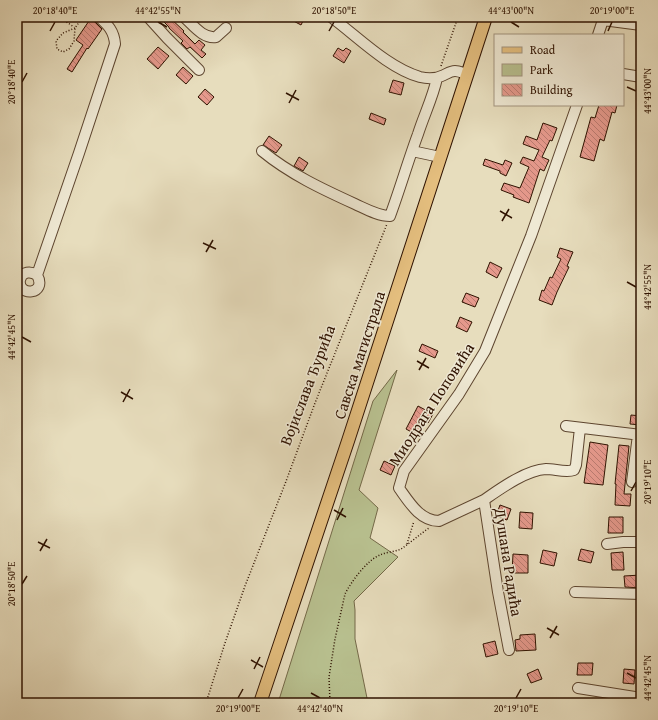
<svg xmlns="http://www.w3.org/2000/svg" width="658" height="720" viewBox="0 0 658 720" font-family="'Gentium Book Plus',serif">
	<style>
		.green { fill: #b8c08f; stroke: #746948 }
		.building { fill: url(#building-back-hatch); stroke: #2f1200 }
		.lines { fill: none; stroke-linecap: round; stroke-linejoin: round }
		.minor-casing { stroke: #5d452f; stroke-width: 12 }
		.major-casing { stroke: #2f1200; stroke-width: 14 }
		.path { stroke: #2f1200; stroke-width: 1.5; stroke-dasharray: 1 2; stroke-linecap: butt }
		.minor { stroke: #efe9d4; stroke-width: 10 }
		.major { stroke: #e4be7e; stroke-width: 12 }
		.ticks { fill: none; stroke: #2f1200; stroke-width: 1.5 }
		.labels { text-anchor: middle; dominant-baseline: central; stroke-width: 3; stroke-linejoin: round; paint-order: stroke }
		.street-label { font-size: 16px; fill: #2f1200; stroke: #efe9d4 }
		.neatline { fill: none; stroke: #2f1200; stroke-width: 1.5 }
		.ticks-label { font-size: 10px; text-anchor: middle; fill: #2f1200 }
	</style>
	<defs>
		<pattern id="building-back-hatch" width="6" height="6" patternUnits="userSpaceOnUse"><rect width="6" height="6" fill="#e5998c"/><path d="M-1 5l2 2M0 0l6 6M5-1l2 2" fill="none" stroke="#ba7b70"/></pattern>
	</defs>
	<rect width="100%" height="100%" fill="#e7ddbd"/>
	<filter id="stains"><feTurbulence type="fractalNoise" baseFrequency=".005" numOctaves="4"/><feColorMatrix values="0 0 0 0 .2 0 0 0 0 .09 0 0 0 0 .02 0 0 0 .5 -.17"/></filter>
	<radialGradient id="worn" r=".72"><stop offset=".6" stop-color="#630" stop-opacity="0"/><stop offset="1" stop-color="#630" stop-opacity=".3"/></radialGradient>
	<!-- green -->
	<path class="green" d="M 397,370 L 359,490 L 378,508 L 370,538 L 398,557 L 354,601 L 355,610 L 355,639 L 368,703 L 278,703 L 373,401 Z"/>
	<!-- building -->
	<path class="building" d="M 159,17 L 169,17 L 184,31 L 183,32 L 195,44 L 199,40 L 205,45 L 201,50 L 206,54 L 202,58 L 190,47 L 187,49 L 181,43 L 183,41 L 169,28 L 169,27 Z
		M 286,17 L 305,17 L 301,25 Z
		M 91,18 L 102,29 L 88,49 L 87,48 L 72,72 L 67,69 L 83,45 L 76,40 Z
		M 158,47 L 169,56 L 158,69 L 147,59 Z
		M 338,48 L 343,51 L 346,48 L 351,51 L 344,63 L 333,56 Z
		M 183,67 L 193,76 L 186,84 L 176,75 Z
		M 393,80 L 404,83 L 401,95 L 389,92 Z
		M 205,89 L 214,97 L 207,105 L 198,97 Z
		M 599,105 L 617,105 L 615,113 L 612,112 L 604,141 L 600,139 L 594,161 L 580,157 L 591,117 L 595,118 Z
		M 371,113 L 386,119 L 384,125 L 369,119 Z
		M 543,123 L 557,128 L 552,141 L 550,140 L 542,157 L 549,160 L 544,171 L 540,169 L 529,203 L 513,197 L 514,195 L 501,190 L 504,183 L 520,188 L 529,167 L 520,163 L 523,157 L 534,161 L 539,150 L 523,144 L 526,136 L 537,140 Z
		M 269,136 L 282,145 L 276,153 L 263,145 Z
		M 299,157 L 308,163 L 303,171 L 294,166 Z
		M 485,159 L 503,165 L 505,160 L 512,163 L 506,176 L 500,173 L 500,171 L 483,165 Z
		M 560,248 L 573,252 L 567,266 L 569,267 L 557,292 L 552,305 L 539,300 L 542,290 L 544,291 L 550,277 L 552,278 L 561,259 L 557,257 Z
		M 490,262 L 502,268 L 497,278 L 486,272 Z
		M 466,293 L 479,298 L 475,307 L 462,302 Z
		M 460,317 L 472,322 L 467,332 L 456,327 Z
		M 422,344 L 438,351 L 435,358 L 419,351 Z
		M 418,406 L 433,414 L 428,423 L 425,421 L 417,435 L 406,429 Z
		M 631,415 L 641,416 L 641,425 L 630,424 Z
		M 590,442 L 608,445 L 603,485 L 584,483 Z
		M 619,445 L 629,446 L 624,494 L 631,494 L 630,506 L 615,505 L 616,484 L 615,484 Z
		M 384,461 L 395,466 L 391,475 L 380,470 Z
		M 500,505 L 511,509 L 507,520 L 496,516 Z
		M 520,512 L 533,513 L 532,529 L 519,528 Z
		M 609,517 L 623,517 L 623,533 L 608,533 Z
		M 581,549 L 594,552 L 591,563 L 578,560 Z
		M 543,550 L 557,553 L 554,566 L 540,563 Z
		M 623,552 L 624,570 L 612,570 L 611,553 Z
		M 513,554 L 528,555 L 528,573 L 512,573 Z
		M 641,575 L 641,588 L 625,587 L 624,576 Z
		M 535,634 L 536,650 L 516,651 L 515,640 L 520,639 L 520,635 Z
		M 495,641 L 498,654 L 486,657 L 483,644 Z
		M 578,663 L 593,663 L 592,675 L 577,675 Z
		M 538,669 L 542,679 L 531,683 L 527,674 Z
		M 624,669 L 635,670 L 634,684 L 623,683 Z"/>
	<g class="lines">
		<!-- minor casing -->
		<g class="minor-casing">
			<path id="minor" d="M 148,17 L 167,38 L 199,70
				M 184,17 C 193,25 203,39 216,37 L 226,28
				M 331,17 C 357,36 388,68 420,77 C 428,79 436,79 444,75 C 448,73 451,71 455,71 C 459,71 463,73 467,74
				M 603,20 L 641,25
				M 598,35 L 604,17
				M 623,74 L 641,77
				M 262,151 C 290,174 322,189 355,204 C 366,209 378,216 390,216 C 400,189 408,161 418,134 C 424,115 433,97 437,78
				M 412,151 L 440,157
				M 37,275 C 31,271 22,271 20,280 C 17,297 48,295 37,275 L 79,153 L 115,44 C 114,31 108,25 99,17
				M 566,426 L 641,435
				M 632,482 L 638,435
				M 484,500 L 439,521 C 420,521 409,502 399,488 L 404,471 L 459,394 L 485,351 L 531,236 L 577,105
				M 607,544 L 623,542 L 641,542
				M 575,592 L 641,594
				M 509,650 L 498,592 L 484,500 C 500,489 526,470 546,469 C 555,469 566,473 574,470 L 576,465 L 580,428
				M 578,688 L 641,698"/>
		</g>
		<!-- major casing -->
		<g class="major-casing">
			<path id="major" d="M 260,703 L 348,441 L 486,17"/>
		</g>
		<!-- path -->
		<path class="path" d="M 59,17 L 74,27
			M 75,28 L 63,33 L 56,41 L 57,49 L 63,52 L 69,49 L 74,41 L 75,28 L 83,17
			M 441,66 L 458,17
			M 407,544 L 414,521
			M 206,703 L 225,643 L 245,586 L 285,484 L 315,403 L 387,224
			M 330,703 L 329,677 L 335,639 L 345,594 C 351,582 367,560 380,555 C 386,552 394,552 401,549 C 410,543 419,535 429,528"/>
		<!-- minor -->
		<use href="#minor" class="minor"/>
		<!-- major -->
		<use href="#major" class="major"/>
	</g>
	<!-- ticks -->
	<path class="ticks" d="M 158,22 L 167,27M 511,22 L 519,27M 50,31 L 55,22M 329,31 L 334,22M 608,31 L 612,22M 22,82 L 27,73M 627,87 L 636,91M 286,93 L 299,100M 289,103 L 296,90M 500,211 L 512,218M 502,221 L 509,209M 203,243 L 216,249M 206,252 L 213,240M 627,282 L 636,287M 22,337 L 31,342M 417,361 L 429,368M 419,370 L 426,358M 121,392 L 133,399M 123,402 L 130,389M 631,491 L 636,482M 334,510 L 346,517M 337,520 L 343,508M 38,542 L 50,548M 40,551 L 47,539M 22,584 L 27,576M 547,628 L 559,635M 550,638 L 557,626M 251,660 L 263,667M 254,669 L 260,657M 627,673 L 636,678M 311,693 L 320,698M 238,698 L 243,689M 516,698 L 521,689"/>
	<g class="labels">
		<!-- street labels -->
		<g class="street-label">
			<text transform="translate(359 355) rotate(-72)">Савска магистрала</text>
			<text transform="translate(307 385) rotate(-69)">Војислава Ђурића</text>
			<text transform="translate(431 404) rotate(-57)">Миодрага Поповића</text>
			<text transform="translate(509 562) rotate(81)">Душана Радића</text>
		</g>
	</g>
	<!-- margin -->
	<rect width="658" height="720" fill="none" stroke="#e7ddbd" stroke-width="44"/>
	<!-- legend -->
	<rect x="494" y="34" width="130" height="72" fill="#efe9d4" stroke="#a2937f"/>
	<rect x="502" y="47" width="20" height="6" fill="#e4be7e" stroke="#a2937f"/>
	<text x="530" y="54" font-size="12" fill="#2f1200">Road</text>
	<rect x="502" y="64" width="20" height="12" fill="#b8c08f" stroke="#a2937f"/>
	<text x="530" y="74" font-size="12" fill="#2f1200">Park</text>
	<rect x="502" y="84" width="20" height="12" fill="url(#building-back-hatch)" stroke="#a2937f"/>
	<text x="530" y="94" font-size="12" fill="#2f1200">Building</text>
	<rect x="22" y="22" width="614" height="676" class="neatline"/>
	<g class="ticks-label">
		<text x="55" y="14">20°18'40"E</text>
		<text x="158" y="14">44°42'55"N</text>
		<text x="334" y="14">20°18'50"E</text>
		<text x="511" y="14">44°43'00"N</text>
		<text x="612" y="14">20°19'00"E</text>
		<text transform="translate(11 82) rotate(-90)" y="4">20°18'40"E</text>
		<text transform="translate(647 91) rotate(-90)" y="4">44°43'00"N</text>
		<text transform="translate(647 287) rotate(-90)" y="4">44°42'55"N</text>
		<text transform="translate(11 337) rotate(-90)" y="4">44°42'45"N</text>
		<text transform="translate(647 482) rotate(-90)" y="4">20°19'10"E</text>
		<text transform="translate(11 584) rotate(-90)" y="4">20°18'50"E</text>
		<text transform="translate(647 678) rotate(-90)" y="4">44°42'45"N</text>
		<text x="238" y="712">20°19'00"E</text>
		<text x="320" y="712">44°42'40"N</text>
		<text x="516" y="712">20°19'10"E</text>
	</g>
	<rect width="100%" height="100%" filter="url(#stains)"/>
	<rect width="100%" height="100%" fill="url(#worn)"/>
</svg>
